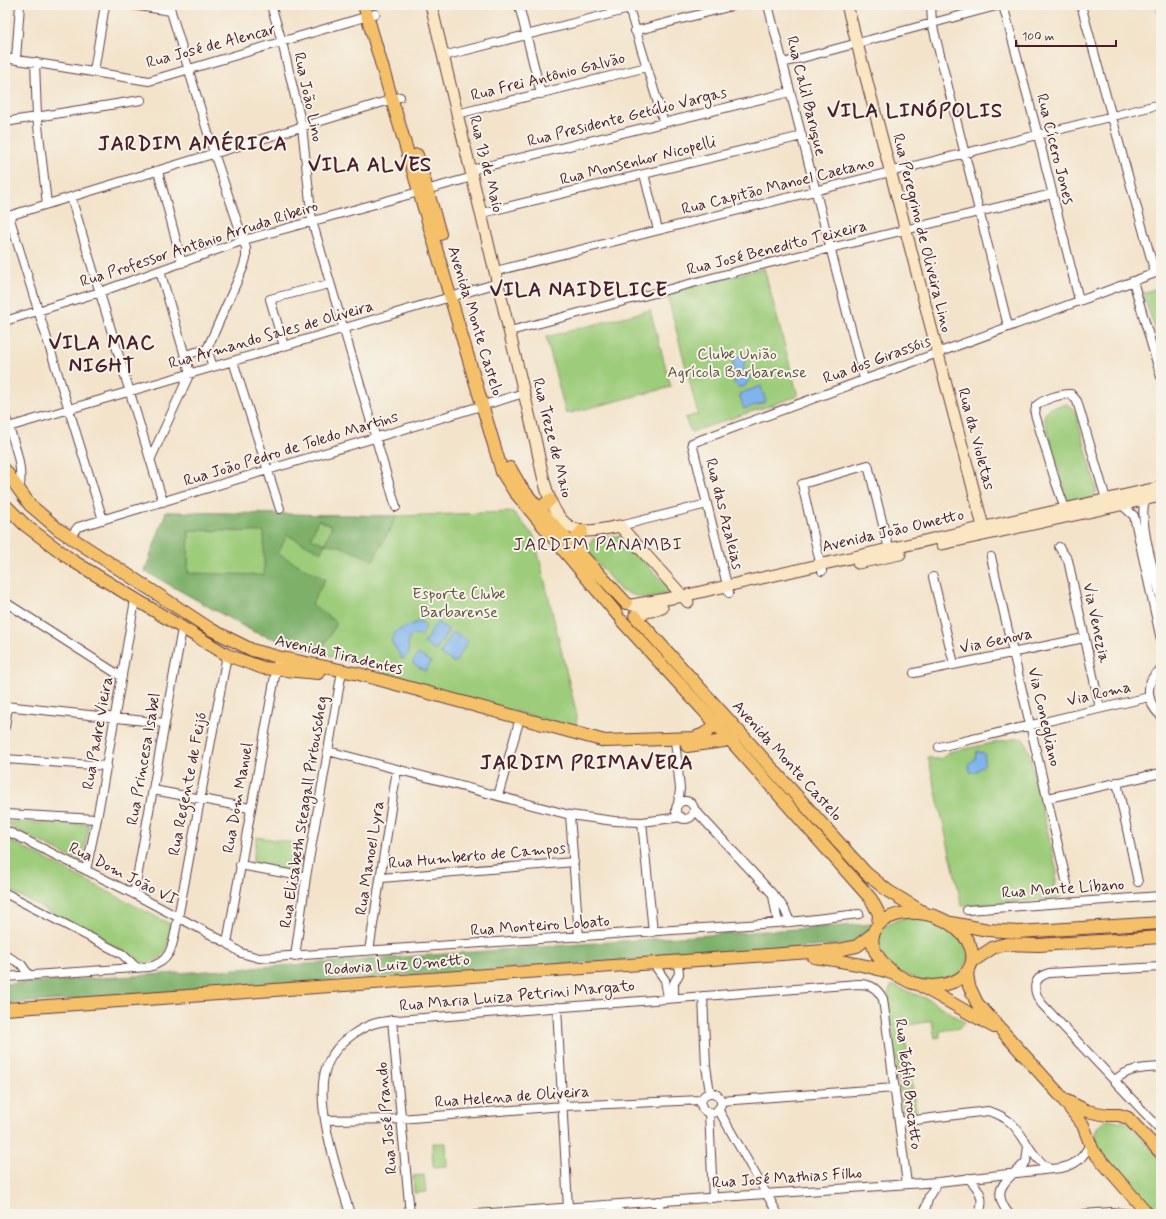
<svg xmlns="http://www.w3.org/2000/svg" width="1166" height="1219" viewBox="0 0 1166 1219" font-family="Mynerve,sans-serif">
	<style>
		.green { fill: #9dcc7a; stroke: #747652 }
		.forest { fill: #7eb06a; stroke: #64684a; fill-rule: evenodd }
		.water { fill: #7fb4ed; stroke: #646a8c }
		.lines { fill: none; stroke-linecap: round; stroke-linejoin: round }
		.street-casing { stroke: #633c43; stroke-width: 10 }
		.secondary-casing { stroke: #633c43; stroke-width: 13 }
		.primary-casing { stroke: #633c43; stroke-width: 14 }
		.street { stroke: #fff; stroke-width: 8 }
		.secondary { stroke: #fbe6c3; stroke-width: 11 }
		.primary { stroke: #f4c16a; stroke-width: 12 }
		.labels { text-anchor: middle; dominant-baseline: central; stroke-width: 4; stroke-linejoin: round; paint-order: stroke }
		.street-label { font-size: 16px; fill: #4a1f2b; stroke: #f7f3e8 }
		.park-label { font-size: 16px; fill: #635343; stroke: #f7f3e8 }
		.quarter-label { font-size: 18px; letter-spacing: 1px; fill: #4a1f2b; stroke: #f7f3e8 }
		.district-label { font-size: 20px; font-weight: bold; letter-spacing: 1px; fill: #4a1f2b; stroke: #f7f3e8 }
	</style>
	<rect width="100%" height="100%" fill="#f7f3e8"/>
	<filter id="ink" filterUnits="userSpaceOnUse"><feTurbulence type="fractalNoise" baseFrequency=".025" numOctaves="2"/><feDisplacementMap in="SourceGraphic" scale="8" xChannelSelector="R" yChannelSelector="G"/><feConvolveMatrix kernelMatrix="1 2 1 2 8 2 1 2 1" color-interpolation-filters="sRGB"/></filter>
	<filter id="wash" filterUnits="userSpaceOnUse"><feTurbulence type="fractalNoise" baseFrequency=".012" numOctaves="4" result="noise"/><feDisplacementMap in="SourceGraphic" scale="16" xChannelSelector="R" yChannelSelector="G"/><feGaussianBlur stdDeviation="0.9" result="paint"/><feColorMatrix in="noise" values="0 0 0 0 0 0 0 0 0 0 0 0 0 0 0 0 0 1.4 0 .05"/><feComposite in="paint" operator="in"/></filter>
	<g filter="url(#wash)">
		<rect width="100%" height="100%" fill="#f3e3ca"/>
		<!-- green -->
		<path class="green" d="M 764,268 L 798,396 L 691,432 L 685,418 L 698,414 L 667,294 Z
			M 1161,287 L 1161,344 L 1142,293 Z
			M 650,310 L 671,387 L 566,414 L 546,337 Z
			M 1067,404 L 1075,411 L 1097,489 L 1094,497 L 1073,502 L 1066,497 L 1044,417 L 1048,409 Z
			M 166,512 L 397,516 L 513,512 L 534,536 L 535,540 L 577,716 L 576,728 L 472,700 L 254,632 L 145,571 Z
			M 604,536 L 620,536 L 672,592 L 646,599 L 621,591 L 586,550 L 587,545 L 592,540 Z
			M 1018,738 L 1023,739 L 1027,745 L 1057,872 L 1055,886 L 1062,898 L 962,906 L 928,757 C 937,761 943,759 949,752 Z
			M 5,822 L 89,824 L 82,863 L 5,824 Z
			M 257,837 L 302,844 L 298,873 L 252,865 Z
			M 5,838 L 172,925 C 168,944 168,961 145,963 L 5,888 Z
			M 911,916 L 943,925 L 958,935 L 970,957 L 956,979 L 921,982 L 889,966 L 877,943 C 885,920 890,923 911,916 Z
			M 892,985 L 930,1000 L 965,1022 L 960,1028 L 940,1031 L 940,1037 L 935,1038 L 932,1021 L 903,1026 L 917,1115 L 904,1117 L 888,1003 L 888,993 Z
			M 1108,1119 L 1128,1123 L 1161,1159 L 1161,1214 L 1153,1214 L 1096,1149 C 1092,1136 1095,1126 1108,1119 Z
			M 432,1143 L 446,1143 L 447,1166 L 433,1167 Z
			M 424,1175 L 426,1192 L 414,1193 L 413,1176 Z"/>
		<!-- forest -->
		<path class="forest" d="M 166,512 L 397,516 L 373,560 L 340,546 L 325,544 L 321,552 L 287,535 L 278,554 L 325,579 L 312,604 L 337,623 L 319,653 L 254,632 L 145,571 ZM 318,520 L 332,526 L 325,544 L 311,538 ZM 189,530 L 264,532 L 264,575 L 188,573 Z
			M 873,924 L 871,929 L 854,944 L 5,1004 L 5,984 C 295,967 584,942 873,924 Z"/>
		<!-- water -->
		<path class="water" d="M 738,355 L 745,360 C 743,369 742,373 751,377 L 744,387 L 738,387 L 734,383 L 733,360 Z
			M 761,386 L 766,402 L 744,409 L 739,394 Z
			M 420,621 L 425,625 L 425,630 L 421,637 L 415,634 C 405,638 409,646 409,654 L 402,659 L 391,641 L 396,631 Z
			M 437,622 L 449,630 L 435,651 L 424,643 Z
			M 453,632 L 468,641 L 455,663 L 440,654 Z
			M 418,654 L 431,662 L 425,671 L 412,663 Z
			M 977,751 L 985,754 L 984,765 L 975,772 L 970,772 L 968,764 L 975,759 Z"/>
	</g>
	<g filter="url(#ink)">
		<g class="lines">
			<!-- street casing -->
			<g class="street-casing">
				<path id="street" d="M 132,5 L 171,11
					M 169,5 L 214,153 L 246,248 L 246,258 L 243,268 L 207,349 L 213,367
					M 271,5 L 282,42 L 302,126 L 312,221 L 396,507
					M 519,5 L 541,94
					M 628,5 L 664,123
					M 768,5 L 864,379
					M 931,5 L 932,23 L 1008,326
					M 1003,5 L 1038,135 L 1079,300
					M 1081,5 L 1155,273
					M 1159,5 L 1161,13
					M 635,31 L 736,5
					M 443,56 L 629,9
					M 5,58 L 149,81 L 375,14
					M 16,59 L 20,5
					M 35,62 L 37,117 L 47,204
					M 783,63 L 1000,5
					M 94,71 L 105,5
					M 457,114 L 647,67
					M 5,122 L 141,100
					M 471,170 L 790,92
					M 158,171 L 182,263
					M 644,174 L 658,230
					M 71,197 L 163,502
					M 482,213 L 802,136
					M 9,216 L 103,520
					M 5,217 L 400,97
					M 496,271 L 1161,104
					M 1133,281 L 1161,377
					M 5,321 L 100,292 L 244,240 L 473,177
					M 510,331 L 765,264 L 1052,194
					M 284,346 L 270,299 L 329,284
					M 185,355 L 207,349
					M 233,361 L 280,509
					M 5,415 C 12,438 25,467 19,491
					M 5,428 L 498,283
					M 150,460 L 190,373 L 160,271
					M 1145,499 C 1138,522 1155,574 1161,599
					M 1122,505 L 1134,516 L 1161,640
					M 1067,514 L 1056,483 L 1035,414 L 1036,406 C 1044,399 1059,394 1071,394 L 1077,401 L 1106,499
					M 620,526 L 707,504
					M 70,537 L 78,527 L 524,393
					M 1059,547 L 1068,560 L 1100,708
					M 991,557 L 1067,884
					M 822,571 L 802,484 L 868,465 L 890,553
					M 933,577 L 954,664
					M 729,593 L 692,443 L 1161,271
					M 5,602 L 122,677
					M 1161,670 C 1143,681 1147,704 1161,716
					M 914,673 L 1084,638
					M 5,706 L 164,723
					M 5,727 L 8,706
					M 675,740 L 680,789 L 678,804
					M 939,747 L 1149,697
					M 328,751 L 570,815 L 614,821 L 642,822 L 681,817
					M 5,759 L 107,766
					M 1117,782 L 1138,882
					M 153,790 L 250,808
					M 498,796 L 520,718
					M 1048,798 L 1161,773
					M676 810a9 9 0 1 1 18 0a9 9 0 1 1-18 0Z
					M 694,809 L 779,901 L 785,910 L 790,922
					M 5,814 L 97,819
					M 570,815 L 579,937
					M 642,822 L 653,932
					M 5,830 L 134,894 L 227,943 L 241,953 L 259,958 L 790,922 L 859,914
					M 240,865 L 306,877
					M 86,870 L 97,819 L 135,600
					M 381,878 L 574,862
					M 5,893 L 122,954 L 137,968
					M 134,894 L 182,629
					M 773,896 L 778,923
					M 967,910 L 1161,896
					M 227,943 L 277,665
					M 369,951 L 397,769
					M 5,955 L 21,964 L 29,975
					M 295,957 L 306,877 L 342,671
					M 653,963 L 665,980 L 668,998
					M 1161,967 L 1049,973 C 1032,978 1032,991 1042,1004 L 1161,1130
					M 5,977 L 148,967 C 174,962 173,940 178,918 L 227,655
					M 703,996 L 706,1066 L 710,1093
					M 674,997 L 674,983 L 679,974 L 678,962
					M 557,1007 L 568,1208
					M 392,1020 L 410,1214
					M 1115,1080 C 1129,1068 1143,1068 1161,1067
					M701 1103a10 10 0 1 1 20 0a10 10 0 1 1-20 0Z
					M 721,1101 L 895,1088
					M 718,1109 L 778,1214
					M 709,1112 L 713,1198
					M 325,1120 L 400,1119 L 563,1106 L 702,1100
					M 899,1122 L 988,1111 C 1026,1121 1022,1152 1050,1169
					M 968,1178 C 980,1189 985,1199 979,1214
					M 659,1201 L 660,1214
					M 608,1205 L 623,1214
					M 350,1214 C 339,1175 312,1103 327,1065 C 332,1053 342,1042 352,1035 C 368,1024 378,1021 398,1020 L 858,984 C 871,984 877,988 883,999 L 907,1184
					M 476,1214 L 938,1182 L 1061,1168 C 1076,1165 1083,1158 1090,1144
					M 924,1214 L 929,1196 L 938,1182
					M 1009,1214 C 988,1188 1009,1179 1026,1162 L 1028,1146
					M 1083,1214 L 1112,1212 L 1132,1214"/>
			</g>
			<!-- secondary casing -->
			<g class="secondary-casing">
				<path id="secondary" d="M 431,5 L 536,443 C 542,470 548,528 583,531 C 595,532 608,528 620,526 L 688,602
					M 847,5 L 985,534
					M 942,544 L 1161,496
					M 858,563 L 900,554
					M 632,605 L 683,596 L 1161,487
					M 636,615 L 662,608"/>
			</g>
			<!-- primary casing -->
			<g class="primary-casing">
				<path id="primary" d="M 364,5 L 502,472 L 514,491 L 617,614
					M 417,155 L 440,234
					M 510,468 L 521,487 L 539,509 L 626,603
					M 5,470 L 30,505 L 58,529 L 212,630 L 252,650 L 278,657 L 359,674 L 605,741 L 694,738 L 704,734 L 726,717
					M 5,505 L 25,525 L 73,561 L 227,655 L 263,668 L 318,673
					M 539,509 L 550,500
					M 572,544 L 582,531
					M 635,616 L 866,873 L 888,891 L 926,914
					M 622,621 L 716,724 L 871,899 L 879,914 L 878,925
					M 687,746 L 724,741 L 738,732
					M 951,923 L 988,930 L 1018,932 L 1161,923
					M 814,957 C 840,961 869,965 894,974 C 901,976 906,981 913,983 C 932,989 961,986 970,967 C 976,956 970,942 962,934 C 921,889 830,922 895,974
					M 973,961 L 994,947 L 1006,944 L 1039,945 L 1161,937
					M 967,973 L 969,986 L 977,1003 L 1059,1094 L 1083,1125 L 1093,1151 L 1148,1214
					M 921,986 L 994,1027
					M 5,1009 L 839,950 L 857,946 L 874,933
					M 1067,1101 L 1087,1111 L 1107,1115 L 1119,1115 L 1128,1118 L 1161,1153"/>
			</g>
			<!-- street -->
			<use href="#street" class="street"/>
			<!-- secondary -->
			<use href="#secondary" class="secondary"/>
			<!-- primary -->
			<use href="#primary" class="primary"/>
		</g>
	</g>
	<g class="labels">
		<!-- street labels -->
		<g class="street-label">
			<text transform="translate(211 46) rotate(-15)">Rua José de Alencar</text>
			<text transform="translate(548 77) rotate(-14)">Rua Frei Antônio Galvão</text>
			<text transform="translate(806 96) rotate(76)">Rua Calil Baruque</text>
			<text transform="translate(308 97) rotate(78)">Rua João Lino</text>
			<text transform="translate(627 117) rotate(-14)">Rua Presidente Getúlio Vargas</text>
			<text transform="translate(1055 149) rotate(76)">Rua Cícero Jones</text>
			<text transform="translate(638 161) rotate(-14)">Rua Monsenhor Nicopelli</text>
			<text transform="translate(486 164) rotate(76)">Rua 13 de Maio</text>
			<text transform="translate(778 186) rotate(-14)">Rua Capitão Manoel Caetano</text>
			<text transform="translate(922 233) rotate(76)">Rua Peregrino de Oliveira Lino</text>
			<text transform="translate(199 244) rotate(-18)">Rua Professor Antônio Arruda Ribeiro</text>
			<text transform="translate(777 248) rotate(-14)">Rua José Benedito Teixeira</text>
			<text transform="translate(475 321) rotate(73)">Avenida Monte Castelo</text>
			<text transform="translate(271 335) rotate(-16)">Rua Armando Sales de Oliveira</text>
			<text transform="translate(877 360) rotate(-20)">Rua dos Girassóis</text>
			<text transform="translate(552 438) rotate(76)">Rua Treze de Maio</text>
			<text transform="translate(976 439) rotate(75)">Rua da Violetas</text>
			<text transform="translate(291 449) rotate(-17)">Rua João Pedro de Toledo Martins</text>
			<text transform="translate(724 514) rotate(76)">Rua das Azaleias</text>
			<text transform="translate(893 531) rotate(-13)">Avenida João Ometto</text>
			<text transform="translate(1096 623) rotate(78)">Via Venezia</text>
			<text transform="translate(996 641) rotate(-12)">Via Genova</text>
			<text transform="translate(339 655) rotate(13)">Avenida Tiradentes</text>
			<text transform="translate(1099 694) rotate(-13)">Via Roma</text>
			<text transform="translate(1044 717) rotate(77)">Via Conegliano</text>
			<text transform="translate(98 733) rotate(-80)">Rua Padre Vieira</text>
			<text transform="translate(144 759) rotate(-80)">Rua Princesa Isabel</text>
			<text transform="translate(787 761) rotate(48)">Avenida Monte Castelo</text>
			<text transform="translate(188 784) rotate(-79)">Rua Regente de Feijó</text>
			<text transform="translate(238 798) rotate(-80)">Rua Dom Manuel</text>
			<text transform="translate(304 812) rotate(-81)">Rua Elisabeth Steagall Pirtouscheg</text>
			<text transform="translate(477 856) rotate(-5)">Rua Humberto de Campos</text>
			<text transform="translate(370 858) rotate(-81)">Rua Manoel Lyra</text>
			<text transform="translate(123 874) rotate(27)">Rua Dom João VI</text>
			<text transform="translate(1063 889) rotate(-4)">Rua Monte Líbano</text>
			<text transform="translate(540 926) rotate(-4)">Rua Monteiro Lobato</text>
			<text transform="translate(397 965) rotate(-4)">Rodovia Luiz Ometto</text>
			<text transform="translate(517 996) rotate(-5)">Rua Maria Luiza Petrini Margato</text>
			<text transform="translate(908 1084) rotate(83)">Rua Teófilo Brocatto</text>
			<text transform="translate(512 1097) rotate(-4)">Rua Helena de Oliveira</text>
			<text transform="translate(387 1118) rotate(-95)">Rua José Prando</text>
			<text transform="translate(787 1178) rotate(-4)">Rua José Mathias Filho</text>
		</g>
		<!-- park labels -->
		<g class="park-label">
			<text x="737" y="354">Clube União<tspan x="737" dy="18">Agrícola Barbarense</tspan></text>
			<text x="459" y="594">Esporte Clube<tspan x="459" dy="18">Barbarense</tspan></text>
		</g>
		<!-- quarter labels -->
		<g class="quarter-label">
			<text x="598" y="545">JARDIM PANAMBI</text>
		</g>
		<!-- district labels -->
		<g class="district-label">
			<text x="915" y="111">VILA LINÓPOLIS</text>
			<text x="193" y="144">JARDIM AMÉRICA</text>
			<text x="370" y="165">VILA ALVES</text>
			<text x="579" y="290">VILA NAIDELICE</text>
			<text x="102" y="343">VILA MAC<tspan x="102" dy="23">NIGHT</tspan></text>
			<text x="587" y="763">JARDIM PRIMAVERA</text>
		</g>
	</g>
	<!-- margin -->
	<rect width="1166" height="1219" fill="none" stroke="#f7f3e8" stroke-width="20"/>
	<!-- scale -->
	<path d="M1016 40v6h100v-6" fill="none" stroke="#4a1f2b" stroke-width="2"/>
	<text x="1022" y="40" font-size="12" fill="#4a1f2b" stroke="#f7f3e8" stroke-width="3" paint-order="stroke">100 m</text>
</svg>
